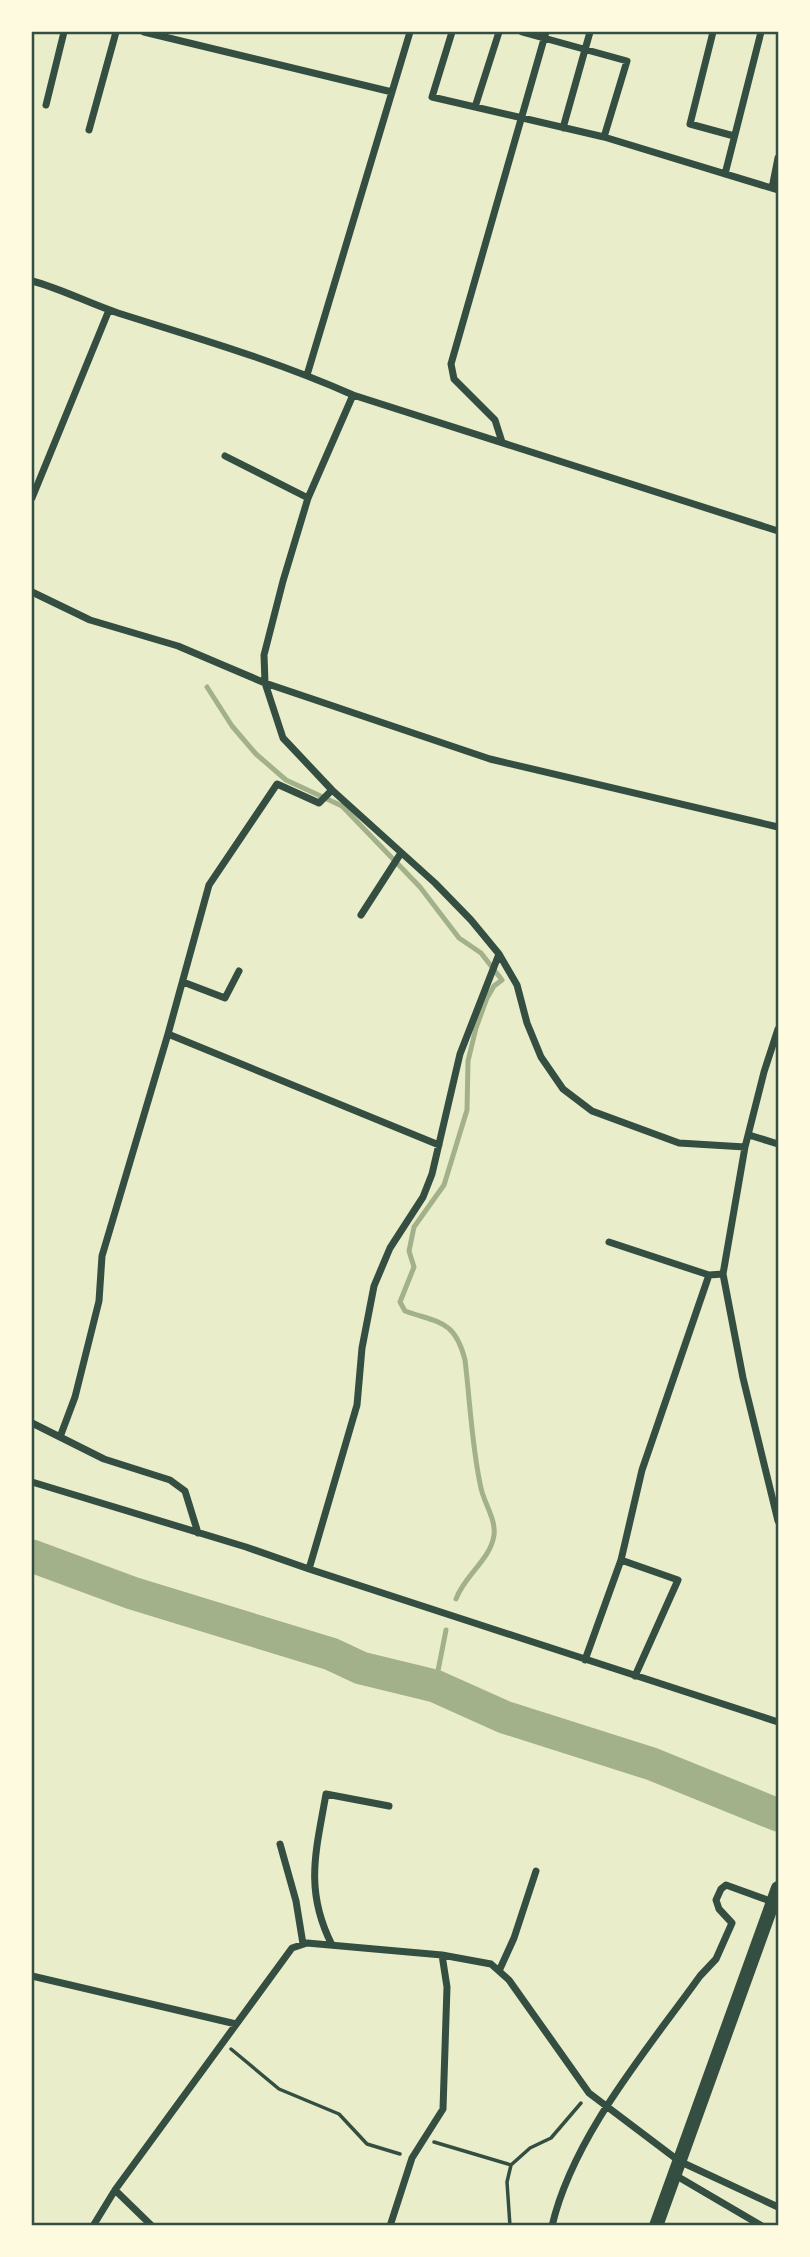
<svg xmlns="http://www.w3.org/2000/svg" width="810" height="2257" viewBox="0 0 810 2257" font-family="'Libre Baskerville',serif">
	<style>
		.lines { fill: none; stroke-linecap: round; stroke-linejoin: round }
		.stream { stroke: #a3b18a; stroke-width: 5 }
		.river { stroke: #a3b18a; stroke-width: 33 }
		.path { stroke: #344e41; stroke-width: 3.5 }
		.minor { stroke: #344e41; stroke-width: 7 }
		.primary { stroke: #344e41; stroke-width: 14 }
		.neatline { fill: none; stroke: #344e41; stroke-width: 2.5 }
	</style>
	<rect width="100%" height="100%" fill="#e9edc9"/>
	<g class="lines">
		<!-- stream -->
		<path class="stream" d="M 207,687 L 232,726 L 256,754 L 286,780 L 342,806 L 420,887 L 459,938 L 481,953 L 502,980 L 494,986 L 487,998 L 476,1028 L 468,1061 L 467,1110 L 444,1185 L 414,1227 L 409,1251 L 414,1267 L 400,1302 L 405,1311 C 439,1323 455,1320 465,1360 C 470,1401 472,1449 481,1488 C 484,1503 496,1519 494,1535 C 491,1559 464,1576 456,1599
			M 435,1686 L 446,1630"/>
		<!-- river -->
		<path class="river" d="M 32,1556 L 132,1593 L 331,1654 L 361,1668 L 435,1686 L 504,1717 L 652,1764 L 778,1815"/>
		<!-- path -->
		<path class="path" d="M 231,2049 L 279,2089 L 339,2114 L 367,2144 L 400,2154
			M 434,2142 L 511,2165 L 507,2182 L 510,2226
			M 511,2165 L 530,2148 L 551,2138 L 581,2103"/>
		<!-- minor -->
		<path class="minor" d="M 144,32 L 392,92
			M 452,32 L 432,97 L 604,137 L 778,190
			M 522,32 L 627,61 L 604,137
			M 713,32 L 690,124 L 734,136
			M 46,105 L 64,32
			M 475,107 L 499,32
			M 563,128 L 590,32
			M 89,130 L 116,32
			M 725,174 L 761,32
			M 772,188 L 778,158
			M 32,281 C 62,289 88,303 118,313 C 197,338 277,361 353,395 L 778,531
			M 307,375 L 410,32
			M 353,395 L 308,498 L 283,581 L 264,655 L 265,683 L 283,738 L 332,790 L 435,883 L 471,920 L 499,954 L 517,985 L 527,1023 L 541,1057 L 563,1089 L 592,1111 L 679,1143 L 745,1147
			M 502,442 L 495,420 L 454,379 L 451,364 L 546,32
			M 225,456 L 308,498
			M 32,498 L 109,310
			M 32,592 L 90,620 L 178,646 L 265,683 L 490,759 L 778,827
			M 332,790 L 319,803 L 277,784 L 209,885 L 168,1034 L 439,1145
			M 361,915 L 401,853
			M 183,982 L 225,998 L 239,971
			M 778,1029 L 764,1072 L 745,1147 L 723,1274 L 743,1378 L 778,1521
			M 749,1135 L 778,1144
			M 609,1242 L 709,1275
			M 32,1423 L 104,1459 L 170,1480 L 185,1491 L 198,1533
			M 60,1437 L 75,1397 L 99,1301 L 102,1256 L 168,1034
			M 32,1482 L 246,1547 L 309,1569 L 778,1722
			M 621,1560 L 678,1580 L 635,1676
			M 309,1569 L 357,1405 L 362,1348 L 374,1286 L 390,1248 L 423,1197 L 432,1174 L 460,1054 L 499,954
			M 585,1660 L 621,1560 L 642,1470 L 709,1275 L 723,1274
			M 280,1844 L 296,1901 L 303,1944
			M 332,1945 C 304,1890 316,1851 326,1794 L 389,1806
			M 499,1971 L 514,1938 L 536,1871
			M 32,1976 L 236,2024
			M 675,2175 L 762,2226
			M 115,2190 L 152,2226
			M 93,2226 L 115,2190 L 292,1948 L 307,1943 L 442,1955 L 491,1964 L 509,1980 L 589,2093 L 679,2161 L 778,2207
			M 390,2226 L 412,2158 L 443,2109 L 447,1987 L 442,1955
			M 552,2226 C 573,2136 647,2050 700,1976 L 716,1959 L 732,1923 L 719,1909 L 716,1900 L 721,1889 L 726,1885 L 773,1902"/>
		<!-- primary -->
		<path class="primary" d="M 656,2226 L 778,1888"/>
	</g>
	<!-- border -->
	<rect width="810" height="2257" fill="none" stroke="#fefae0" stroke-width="66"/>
	<rect x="33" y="33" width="744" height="2191" class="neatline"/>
</svg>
